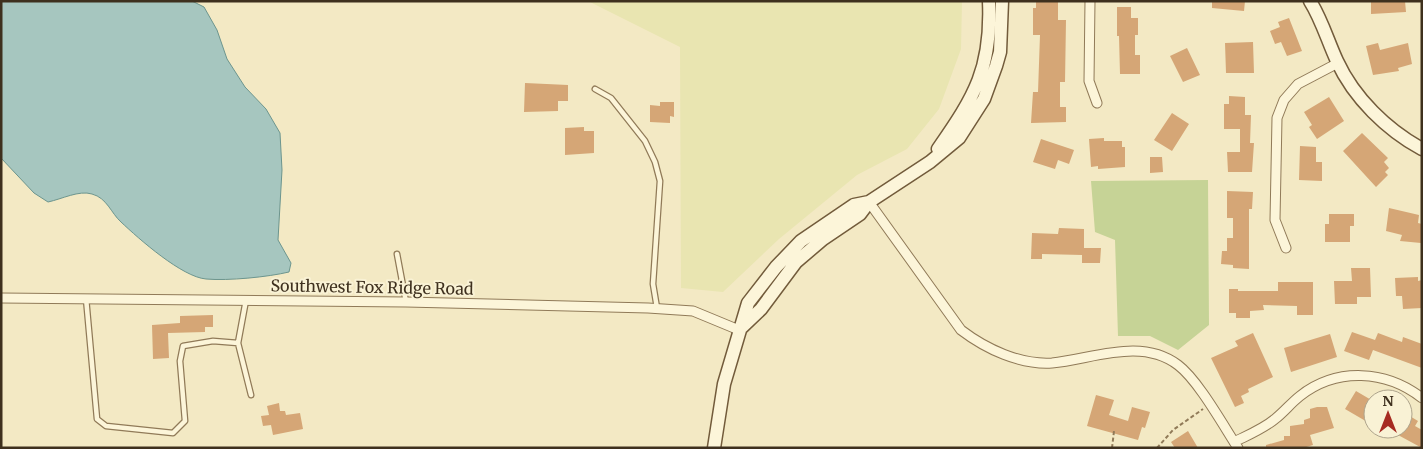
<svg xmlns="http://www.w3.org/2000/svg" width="1423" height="449" viewBox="0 0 1423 449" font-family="Merriweather,serif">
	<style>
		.farmland { fill: #e9e5b1 }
		.green { fill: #c6d396 }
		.water { fill: #a6c6bf; stroke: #6c958e }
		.building { fill: #d5a676 }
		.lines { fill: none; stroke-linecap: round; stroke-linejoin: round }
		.lane-casing { stroke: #907a58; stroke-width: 7 }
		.street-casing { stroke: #907a58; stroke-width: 11 }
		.secondary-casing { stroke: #725b3b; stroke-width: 15 }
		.path { stroke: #907a58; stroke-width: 2; stroke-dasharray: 4 2.5; stroke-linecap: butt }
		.lane { stroke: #fcf5d9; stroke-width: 4.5 }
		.street { stroke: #fcf5d9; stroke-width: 9 }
		.secondary { stroke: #fcf5d9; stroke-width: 12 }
		.labels { text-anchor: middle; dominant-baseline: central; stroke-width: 4; stroke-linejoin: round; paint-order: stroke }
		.street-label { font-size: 16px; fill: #3e301e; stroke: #f9f2d5 }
	</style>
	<rect width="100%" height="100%" fill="#f3e9c4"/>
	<!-- farmland -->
	<path class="farmland" d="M 588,1 L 962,1 L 961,49 L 939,109 L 907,149 L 857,175 L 779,239 L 723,292 L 681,288 L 680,47 Z"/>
	<!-- green -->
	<path class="green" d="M 1208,180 L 1209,325 L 1178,350 L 1150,336 L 1118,336 L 1115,240 L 1095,232 L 1091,181 Z"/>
	<!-- water -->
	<path class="water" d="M 1,1 L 192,1 L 204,7 L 217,30 L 227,59 L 245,87 L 266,109 L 280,133 L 282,170 L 278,240 L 291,263 L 289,272 C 268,277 228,281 206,279 C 182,277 139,239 121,222 C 111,213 107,198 92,194 C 79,190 62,199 48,202 L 34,193 L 1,158 Z"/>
	<!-- building -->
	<path class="building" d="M 1212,1 L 1245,1 L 1244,11 L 1212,8 Z
		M 1405,1 L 1406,12 L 1371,14 L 1371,2 Z
		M 1036,2 L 1058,2 L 1058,20 L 1066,20 L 1065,82 L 1060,82 L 1060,107 L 1066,107 L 1066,122 L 1031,123 L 1033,92 L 1038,92 L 1040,35 L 1033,35 L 1033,8 L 1036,8 Z
		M 1117,7 L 1131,7 L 1131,18 L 1138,18 L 1138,35 L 1135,35 L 1135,55 L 1140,55 L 1140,74 L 1120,74 L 1119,36 L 1117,36 Z
		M 1289,18 L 1302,51 L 1287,56 L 1281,42 L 1275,44 L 1270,31 L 1280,27 L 1278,22 Z
		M 1253,42 L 1254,73 L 1226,73 L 1225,43 Z
		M 1378,43 L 1380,50 L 1408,43 L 1412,64 L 1398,68 L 1399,71 L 1373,75 L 1366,46 Z
		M 1187,48 L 1200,75 L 1183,82 L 1170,56 Z
		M 525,83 L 568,85 L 568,101 L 558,101 L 558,111 L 524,112 Z
		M 1229,96 L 1245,97 L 1245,115 L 1251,115 L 1250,143 L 1254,143 L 1252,172 L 1228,172 L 1227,152 L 1240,152 L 1240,129 L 1224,129 L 1224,104 L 1229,104 Z
		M 1329,97 L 1344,121 L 1317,139 L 1309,127 L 1312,125 L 1304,112 Z
		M 660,102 L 674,102 L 674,117 L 670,116 L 670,123 L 650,122 L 650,105 L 660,106 Z
		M 1172,113 L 1189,124 L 1172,151 L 1154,140 Z
		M 584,127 L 584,131 L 594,131 L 594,153 L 565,155 L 565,128 Z
		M 1362,133 L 1388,158 L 1384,162 L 1389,168 L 1385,172 L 1388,175 L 1376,187 L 1343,151 Z
		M 1104,138 L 1104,141 L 1122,141 L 1122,147 L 1125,147 L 1125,167 L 1098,169 L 1098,166 L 1091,167 L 1089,139 Z
		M 1041,139 L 1074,150 L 1069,164 L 1058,160 L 1055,169 L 1033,162 Z
		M 1300,146 L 1316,147 L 1316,162 L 1322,162 L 1322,181 L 1299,180 Z
		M 1150,157 L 1162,157 L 1163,172 L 1150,173 Z
		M 1227,191 L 1253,192 L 1252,209 L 1249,209 L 1249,269 L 1233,268 L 1233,265 L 1221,264 L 1222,251 L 1227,251 L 1227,238 L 1233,238 L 1233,218 L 1227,218 Z
		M 1389,208 L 1419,215 L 1418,223 L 1422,224 L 1421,243 L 1400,241 L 1402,235 L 1386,231 Z
		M 1329,214 L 1354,214 L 1354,226 L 1350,226 L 1350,242 L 1325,242 L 1325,224 L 1329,224 Z
		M 1059,228 L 1084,229 L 1084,248 L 1101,248 L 1100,263 L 1082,263 L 1082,255 L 1042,254 L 1042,259 L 1031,259 L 1032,233 L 1058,234 Z
		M 1351,268 L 1370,268 L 1371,297 L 1357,297 L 1357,304 L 1335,304 L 1334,281 L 1352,281 Z
		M 1418,277 L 1418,281 L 1422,280 L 1422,308 L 1403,309 L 1402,296 L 1396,296 L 1395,278 Z
		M 1278,282 L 1313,282 L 1313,315 L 1297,315 L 1297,306 L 1263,305 L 1264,310 L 1250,311 L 1250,318 L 1236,318 L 1236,313 L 1229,313 L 1229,289 L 1238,289 L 1238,291 L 1278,291 Z
		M 213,315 L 213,327 L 205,327 L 205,332 L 168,333 L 169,358 L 153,359 L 152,325 L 180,323 L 180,316 Z
		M 1352,332 L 1375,340 L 1378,333 L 1402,342 L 1403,337 L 1422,344 L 1422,368 L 1373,350 L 1369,360 L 1344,351 Z
		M 1253,333 L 1273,377 L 1248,389 L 1249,392 L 1241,396 L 1244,403 L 1235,407 L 1211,358 L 1238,346 L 1235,341 Z
		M 1330,334 L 1337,357 L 1291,372 L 1284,348 Z
		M 1356,391 L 1373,401 L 1373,416 L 1369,423 L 1345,409 Z
		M 1096,395 L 1114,400 L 1109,415 L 1128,421 L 1132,407 L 1150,412 L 1145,428 L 1142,427 L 1138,440 L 1087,426 Z
		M 279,403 L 280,411 L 285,411 L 286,415 L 300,413 L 303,429 L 273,435 L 271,425 L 263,426 L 261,416 L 269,415 L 267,406 Z
		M 1317,407 L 1327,407 L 1334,428 L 1310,435 L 1313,445 L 1303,448 L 1266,448 L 1266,445 L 1284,440 L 1284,436 L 1290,436 L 1290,426 L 1304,424 L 1304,420 L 1310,418 L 1310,409 Z
		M 1403,412 L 1418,421 L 1415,426 L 1422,430 L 1422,448 L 1387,429 L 1403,429 Z
		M 1188,431 L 1198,448 L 1175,448 L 1171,442 Z"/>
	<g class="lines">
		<!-- lane casing -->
		<g class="lane-casing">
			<path id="lane" d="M 595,89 L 611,98 L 645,141 L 655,162 L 660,181 L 653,284 L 657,308
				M 397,254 L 406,302
				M 86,298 L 97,419 L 106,426 L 173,433 L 185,421 L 180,361 L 183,346 L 213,341 L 238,343
				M 246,300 L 238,343 L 251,395"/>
		</g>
		<!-- street casing -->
		<g class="street-casing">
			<path id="street" d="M 1090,1 L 1089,81 L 1097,103
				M 869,202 L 961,330 C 986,349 1020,365 1052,363 C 1093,359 1141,337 1178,365 C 1198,380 1223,425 1238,448
				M 1286,248 L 1275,220 L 1277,118 L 1284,100 L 1298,84 L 1338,63
				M 1,298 L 406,302 L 648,308 L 693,311 L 739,330
				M 1234,442 C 1248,435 1263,429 1275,419 C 1284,412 1291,403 1300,396 C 1337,367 1386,370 1422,398"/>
		</g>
		<!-- secondary casing -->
		<g class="secondary-casing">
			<path id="secondary" d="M 1310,1 C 1322,20 1328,42 1337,61 C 1354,98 1387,130 1422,149
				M 938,149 C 975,96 992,68 989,1
				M 739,330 L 761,309 L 796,262 L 823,239 L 860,214 L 869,202 L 930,162 L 959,138 L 984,99 L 996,66 L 1000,52 L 1002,1
				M 714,448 L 724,384 L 748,303 L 776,267 L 801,241 L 854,205 L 869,202"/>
		</g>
		<!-- path -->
		<path class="path" d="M 1112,448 L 1114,431
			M 1157,448 L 1173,430 L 1203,409
			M 1336,448 L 1355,448"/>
		<!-- lane -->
		<use href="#lane" class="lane"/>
		<!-- street -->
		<use href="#street" class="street"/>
		<!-- secondary -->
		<use href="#secondary" class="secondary"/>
	</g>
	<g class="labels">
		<!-- street labels -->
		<g class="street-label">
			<text transform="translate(372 287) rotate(1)">Southwest Fox Ridge Road</text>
		</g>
	</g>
	<!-- border -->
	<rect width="1423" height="449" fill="none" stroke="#3e301e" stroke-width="5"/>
	<!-- north arrow -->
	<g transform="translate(1388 414)"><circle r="24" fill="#f9f2d5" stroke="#aea48c"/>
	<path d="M0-4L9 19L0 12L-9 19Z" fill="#a62b21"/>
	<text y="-8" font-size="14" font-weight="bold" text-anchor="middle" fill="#3e301e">N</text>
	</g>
</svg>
